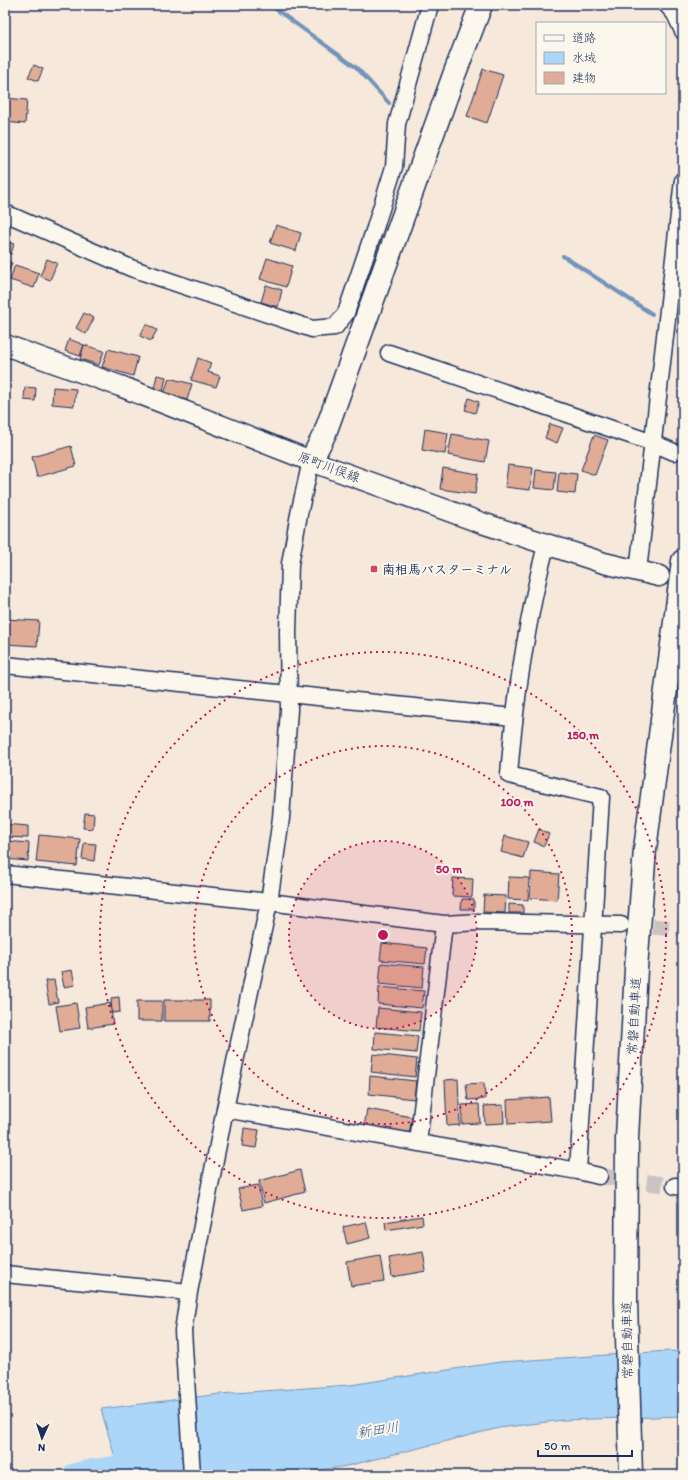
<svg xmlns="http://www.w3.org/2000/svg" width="688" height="1480" viewBox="0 0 688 1480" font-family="Itim,'Klee One',sans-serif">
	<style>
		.water { fill: #acd6f7; stroke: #7293ba }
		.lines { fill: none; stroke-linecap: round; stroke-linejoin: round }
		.stream { stroke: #7293ba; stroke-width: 4 }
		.river { stroke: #acd6f7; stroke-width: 23 }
		.building { fill: #e1ac95; stroke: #1b2f5e }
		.minor-tunnel { stroke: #cac3c2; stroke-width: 16; stroke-dasharray: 16 8; stroke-linecap: butt }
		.minor-casing { stroke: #1b2f5e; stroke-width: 19 }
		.major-casing { stroke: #1b2f5e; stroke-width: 23 }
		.highway-casing { stroke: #1b2f5e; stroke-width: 25 }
		.minor { stroke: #fbf7ec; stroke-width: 16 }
		.major { stroke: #fbf7ec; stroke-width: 20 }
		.highway { stroke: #fbf7ec; stroke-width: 22 }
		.ring { fill: none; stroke: #c2185b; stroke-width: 2; stroke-dasharray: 2 4 }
		.poi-dot { fill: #d1495b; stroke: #fbf7ec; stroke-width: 1.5 }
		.labels { text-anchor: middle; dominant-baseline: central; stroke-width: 4; stroke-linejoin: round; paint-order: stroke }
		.street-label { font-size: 13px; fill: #1b2f5e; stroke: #fbf7ec }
		.poi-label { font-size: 13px; font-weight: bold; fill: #1b2f5e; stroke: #fbf7ec; text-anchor: start }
		.water-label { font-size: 14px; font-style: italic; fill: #3f5984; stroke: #fbf7ec }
		.centre { fill: #c2185b; stroke: #fbf7ec; stroke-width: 2 }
		.ring-label { font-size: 12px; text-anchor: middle; font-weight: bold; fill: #c2185b; stroke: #fbf7ec; stroke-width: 4; stroke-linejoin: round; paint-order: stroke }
	</style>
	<rect width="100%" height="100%" fill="#f6e8db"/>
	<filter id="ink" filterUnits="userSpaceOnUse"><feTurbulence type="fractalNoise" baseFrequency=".025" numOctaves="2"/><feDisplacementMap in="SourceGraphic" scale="8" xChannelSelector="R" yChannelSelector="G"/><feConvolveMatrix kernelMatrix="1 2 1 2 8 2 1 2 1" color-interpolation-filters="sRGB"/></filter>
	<g filter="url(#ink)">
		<!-- water -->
		<path class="water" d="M 669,1351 L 683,1352 L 683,1416 L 563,1420 L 499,1428 L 347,1466 L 286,1475 L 120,1475 L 101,1409 L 220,1394 L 350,1385 L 500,1362 Z"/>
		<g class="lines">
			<!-- stream -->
			<path class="stream" d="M 270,5 L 357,68 L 389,103
				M 563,256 L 652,314"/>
			<!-- river -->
			<path class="river" d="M 74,1475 L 91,1471 L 148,1463"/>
		</g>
		<!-- building -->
		<path class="building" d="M 34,65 L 43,69 L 38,81 L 28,77 Z
			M 483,69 L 503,75 L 487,123 L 467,116 Z
			M 5,98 L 27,100 L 25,124 L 5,122 Z
			M 276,225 L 301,233 L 296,251 L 270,243 Z
			M 5,241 L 14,244 L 11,254 L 5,252 Z
			M 267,258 L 292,266 L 286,287 L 260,279 Z
			M 47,259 L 57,263 L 50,280 L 40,276 Z
			M 5,260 L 12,263 L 6,279 L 5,279 Z
			M 15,265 L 39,273 L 34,288 L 10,280 Z
			M 266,285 L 282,290 L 278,307 L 261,302 Z
			M 84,313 L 94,318 L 86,334 L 76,328 Z
			M 146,324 L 157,330 L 151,341 L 140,336 Z
			M 69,339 L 84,345 L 80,356 L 65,351 Z
			M 84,345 L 104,351 L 99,365 L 80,359 Z
			M 108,349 L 138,357 L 133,376 L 102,367 Z
			M 198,358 L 211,363 L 208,372 L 220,376 L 216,387 L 191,380 Z
			M 157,375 L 166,377 L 163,391 L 154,389 Z
			M 169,378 L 192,384 L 187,400 L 164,394 Z
			M 25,387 L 36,388 L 35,401 L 24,400 Z
			M 53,387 L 76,389 L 74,406 L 52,404 Z
			M 469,398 L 479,402 L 475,413 L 465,410 Z
			M 550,424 L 563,428 L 557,443 L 545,438 Z
			M 425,429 L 448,433 L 445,454 L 422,450 Z
			M 452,434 L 489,441 L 485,462 L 448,455 Z
			M 594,435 L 608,440 L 595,475 L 581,470 Z
			M 71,446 L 76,466 L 37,477 L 32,457 Z
			M 508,465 L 533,468 L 530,490 L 505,487 Z
			M 443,468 L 478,474 L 475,494 L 440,489 Z
			M 536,470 L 556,472 L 554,490 L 534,488 Z
			M 559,472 L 577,474 L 575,494 L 557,492 Z
			M 5,619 L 39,621 L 37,646 L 5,644 Z
			M 85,813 L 94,814 L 93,829 L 83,828 Z
			M 5,824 L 28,826 L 28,838 L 5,837 Z
			M 539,829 L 549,834 L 544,846 L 534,842 Z
			M 39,835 L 80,839 L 77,866 L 36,862 Z
			M 505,836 L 528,842 L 523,858 L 501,852 Z
			M 5,841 L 29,843 L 28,861 L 5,859 Z
			M 84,843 L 96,844 L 94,861 L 82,859 Z
			M 531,872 L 559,874 L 557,900 L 530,898 Z
			M 509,877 L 529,878 L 528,900 L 508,899 Z
			M 453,878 L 473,879 L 472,897 L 452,896 Z
			M 484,895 L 506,896 L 505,913 L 483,912 Z
			M 462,899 L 474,899 L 474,909 L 461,909 Z
			M 509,904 L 523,905 L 523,913 L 509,913 Z
			M 382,943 L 427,948 L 425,964 L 380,960 Z
			M 381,963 L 424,967 L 422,988 L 379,984 Z
			M 72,970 L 75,985 L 64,987 L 61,972 Z
			M 54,980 L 58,1002 L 49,1004 L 45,981 Z
			M 379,987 L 424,991 L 422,1008 L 378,1004 Z
			M 119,997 L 120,1012 L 112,1013 L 111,998 Z
			M 164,1000 L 210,1000 L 210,1021 L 164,1021 Z
			M 137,1001 L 162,1001 L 162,1021 L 137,1021 Z
			M 76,1003 L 80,1028 L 60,1031 L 56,1006 Z
			M 110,1003 L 113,1024 L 88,1028 L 85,1007 Z
			M 378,1008 L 421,1012 L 419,1031 L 376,1027 Z
			M 375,1032 L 418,1036 L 416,1053 L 374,1049 Z
			M 373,1054 L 417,1059 L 415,1077 L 371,1072 Z
			M 370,1076 L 416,1081 L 414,1099 L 369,1094 Z
			M 458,1079 L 460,1125 L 447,1126 L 445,1080 Z
			M 484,1083 L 485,1099 L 468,1100 L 466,1084 Z
			M 549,1097 L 551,1121 L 508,1124 L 507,1100 Z
			M 479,1104 L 480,1123 L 462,1124 L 462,1105 Z
			M 503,1105 L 504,1123 L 485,1124 L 484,1106 Z
			M 367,1109 L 412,1117 L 409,1135 L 364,1127 Z
			M 244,1128 L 259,1130 L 256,1148 L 242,1146 Z
			M 300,1170 L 305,1192 L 264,1203 L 259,1181 Z
			M 258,1185 L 262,1206 L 243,1210 L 238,1189 Z
			M 422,1216 L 423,1224 L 386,1230 L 385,1222 Z
			M 366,1222 L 370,1238 L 347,1244 L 343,1227 Z
			M 423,1252 L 426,1271 L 392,1277 L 389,1258 Z
			M 380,1256 L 384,1281 L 351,1286 L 347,1262 Z"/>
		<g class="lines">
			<!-- minor-tunnel -->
			<path class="minor-tunnel" d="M 629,925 L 683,929
				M 599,1176 L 675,1186"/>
			<!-- minor casing -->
			<g class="minor-casing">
				<path id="minor" d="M 667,5 L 675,14 L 683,31
					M 5,213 L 131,268 L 312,329 L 335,327 L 346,313 L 375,228 L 394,167 L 397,124 L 430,5
					M 389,353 L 653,443 L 674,452
					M 546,545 C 527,620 515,697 509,775 L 601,797 L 578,1171
					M 638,571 L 683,180
					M 5,665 L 513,717
					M 5,874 L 269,902 L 444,924 L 479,922 L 621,925
					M 225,1109 L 578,1171 L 599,1176
					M 418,1143 L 444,924
					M 675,1186 L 683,1187
					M 5,1274 L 189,1292
					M 192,1475 L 183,1331 L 189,1292 L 225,1109 L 269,902 L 281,818 L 289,710 L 288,632 L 290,564 L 299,514 L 311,461"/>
			</g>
			<!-- major casing -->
			<g class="major-casing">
				<path id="major" d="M 5,345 L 120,386 L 311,461 L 482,523 L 604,563 L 659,576"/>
			</g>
			<!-- highway casing -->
			<g class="highway-casing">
				<path id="highway" d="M 311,461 L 325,433 L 454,75 L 481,5
					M 631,1475 L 626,1302 L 627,1138 L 636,969 L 645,849 L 683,561"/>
			</g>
			<!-- minor -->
			<use href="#minor" class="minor"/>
			<!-- major -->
			<use href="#major" class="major"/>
			<!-- highway -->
			<use href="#highway" class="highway"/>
		</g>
	</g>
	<!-- distance rings -->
	<circle cx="383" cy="935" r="94" fill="#c2185b" fill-opacity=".12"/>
	<g class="ring">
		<circle cx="383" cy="935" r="94"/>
		<circle cx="383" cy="935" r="189"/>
		<circle cx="383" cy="935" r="283"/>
	</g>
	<!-- markers -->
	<rect class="poi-dot" x="370" y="565" width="8" height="8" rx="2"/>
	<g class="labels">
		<!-- street labels -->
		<g class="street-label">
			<text transform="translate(329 467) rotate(20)">原町川俣線</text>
			<text transform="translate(634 1016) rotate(-87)">常磐自動車道</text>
			<text transform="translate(627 1340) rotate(-91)">常磐自動車道</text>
		</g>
		<!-- poi labels -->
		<g class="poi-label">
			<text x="382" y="569">南相馬バスターミナル</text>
		</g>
		<!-- water labels -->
		<g class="water-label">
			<text transform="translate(378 1430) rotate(-8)">新田川</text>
		</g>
	</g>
	<circle cx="383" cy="935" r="6" class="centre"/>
	<g class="ring-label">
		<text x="583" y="739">150 m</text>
		<text x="517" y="806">100 m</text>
		<text x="449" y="873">50 m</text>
	</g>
	<!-- margin -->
	<rect width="688" height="1480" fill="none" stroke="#fbf7ec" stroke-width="20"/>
	<rect x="10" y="10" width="668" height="1460" fill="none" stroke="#1b2f5e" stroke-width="1.5" filter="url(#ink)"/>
	<!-- legend -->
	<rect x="536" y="22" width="130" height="72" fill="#fbf7ec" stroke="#a1a7b3"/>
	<rect x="544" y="35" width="20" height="6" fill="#fbf7ec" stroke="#a1a7b3"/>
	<text x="572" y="42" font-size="12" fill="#1b2f5e">道路</text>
	<rect x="544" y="52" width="20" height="12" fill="#acd6f7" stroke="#a1a7b3"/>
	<text x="572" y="62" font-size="12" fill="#1b2f5e">水域</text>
	<rect x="544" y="72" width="20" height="12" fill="#e1ac95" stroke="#a1a7b3"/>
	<text x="572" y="82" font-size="12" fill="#1b2f5e">建物</text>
	<!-- north arrow -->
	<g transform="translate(42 1438) rotate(183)" stroke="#fbf7ec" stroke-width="3" paint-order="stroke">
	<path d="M0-3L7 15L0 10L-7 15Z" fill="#1b2f5e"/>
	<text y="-6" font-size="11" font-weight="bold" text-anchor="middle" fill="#1b2f5e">N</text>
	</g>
	<!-- scale -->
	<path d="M538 1450v6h94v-6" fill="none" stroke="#1b2f5e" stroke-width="2"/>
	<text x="544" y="1450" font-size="12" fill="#1b2f5e" stroke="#fbf7ec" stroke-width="3" paint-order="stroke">50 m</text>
</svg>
